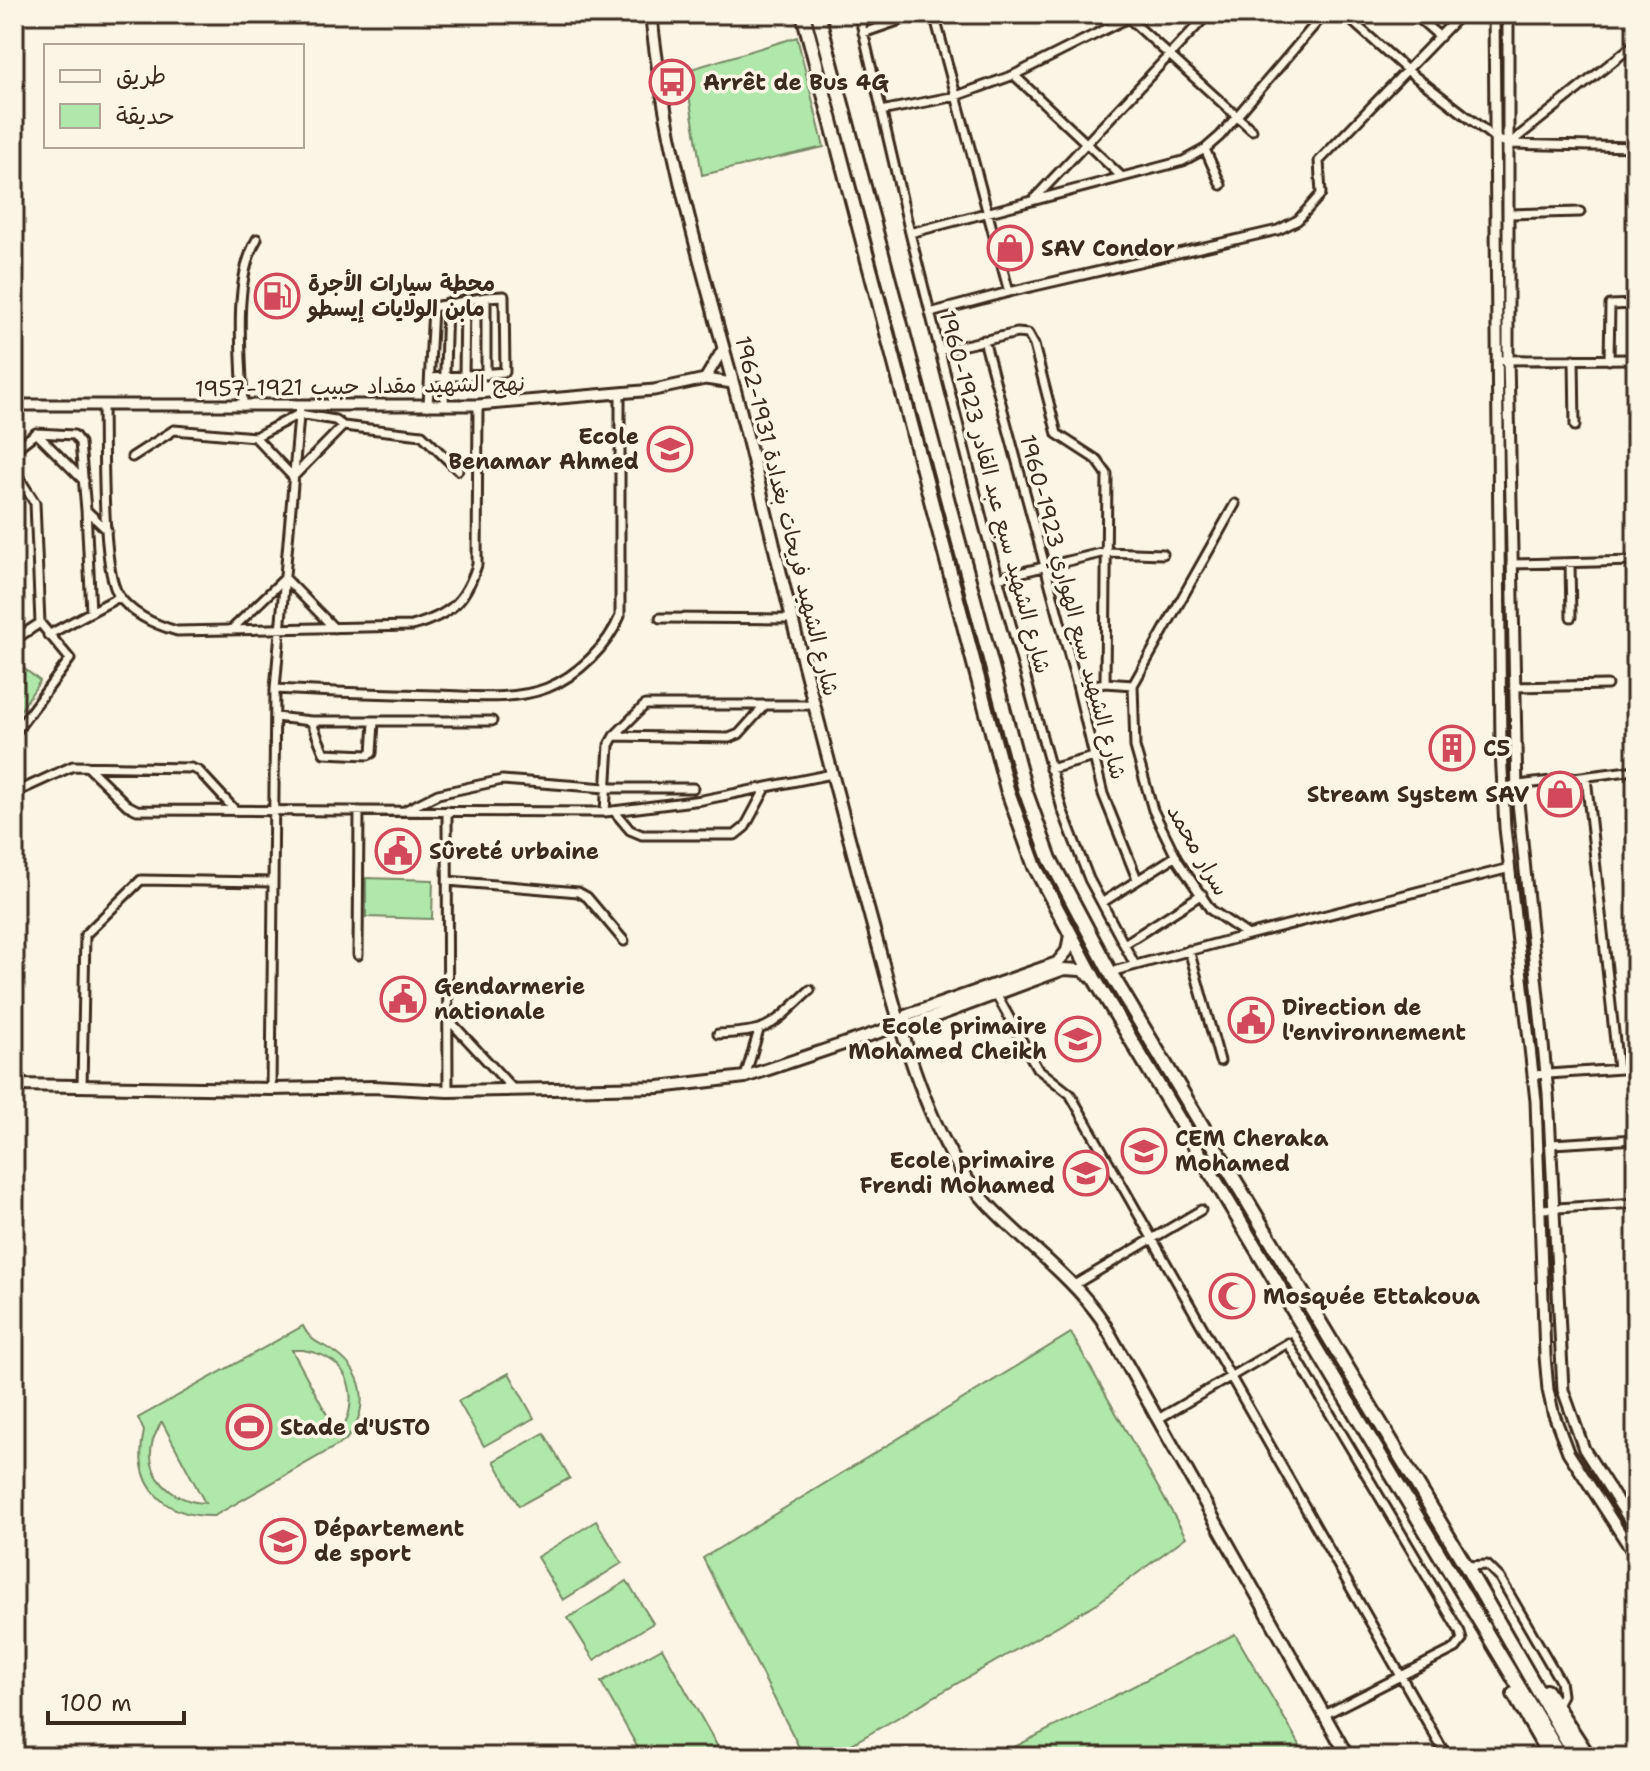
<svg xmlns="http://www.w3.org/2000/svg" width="1650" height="1771" viewBox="0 0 1650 1771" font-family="'Shantell Sans','Playpen Sans Arabic',sans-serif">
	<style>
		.green { fill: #b0e7aa; stroke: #768864; stroke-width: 2; fill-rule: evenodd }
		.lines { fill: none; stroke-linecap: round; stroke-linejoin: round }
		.minor-casing { stroke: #3b2a1e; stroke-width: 13 }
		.tertiary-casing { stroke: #3b2a1e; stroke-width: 15 }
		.secondary-casing { stroke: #3b2a1e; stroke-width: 16 }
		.trunk-casing { stroke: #3b2a1e; stroke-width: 18 }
		.minor { stroke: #fcf5e5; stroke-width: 7 }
		.tertiary { stroke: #fcf5e5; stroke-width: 9 }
		.secondary { stroke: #fcf5e5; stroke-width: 10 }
		.trunk { stroke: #fcf5e5; stroke-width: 12 }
		.labels { text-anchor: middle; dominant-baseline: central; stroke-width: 7; stroke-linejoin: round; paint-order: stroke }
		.poi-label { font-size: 22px; font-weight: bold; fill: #3b2a1e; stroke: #fcf5e5; text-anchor: start }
		.street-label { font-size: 22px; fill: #3b2a1e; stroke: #fcf5e5 }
	</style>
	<rect width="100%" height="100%" fill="#fcf5e5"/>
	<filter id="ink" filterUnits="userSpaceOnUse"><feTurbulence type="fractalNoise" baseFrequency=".0125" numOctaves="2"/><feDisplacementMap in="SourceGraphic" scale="16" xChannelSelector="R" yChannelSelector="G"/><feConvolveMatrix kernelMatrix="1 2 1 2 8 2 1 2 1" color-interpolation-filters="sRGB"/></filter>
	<g filter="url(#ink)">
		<!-- green -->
		<path class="green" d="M 797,37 L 824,147 L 702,175 L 685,71 Z
			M 17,663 L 40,681 L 14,720 L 14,667 Z
			M 366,878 L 433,880 L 432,919 L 366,917 Z
			M 303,1326 C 312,1344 320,1342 336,1353 C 368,1376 369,1412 345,1441 L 214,1516 C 161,1517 132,1483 144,1431 L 138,1418 ZM 303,1350 C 314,1352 325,1355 334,1362 C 355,1379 356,1415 337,1433 L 292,1350 ZM 161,1422 L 162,1422 L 205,1503 C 172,1502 143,1475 153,1440 C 155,1434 159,1428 161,1422 Z
			M 1071,1333 L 1186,1537 L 1099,1602 L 829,1757 L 804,1757 L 703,1558 Z
			M 509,1373 L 534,1418 L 484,1446 L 458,1401 Z
			M 544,1433 L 570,1478 L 519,1506 L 494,1461 Z
			M 596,1521 L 622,1563 L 563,1600 L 537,1557 Z
			M 627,1581 L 653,1623 L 594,1660 L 568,1618 Z
			M 1235,1634 L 1307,1757 L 995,1757 Z
			M 662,1648 L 719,1749 L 706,1757 L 643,1757 L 601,1682 Z"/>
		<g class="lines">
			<!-- minor casing -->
			<g class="minor-casing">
				<path id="minor" d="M 859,14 L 910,233 L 984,526 L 1062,809 L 1089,879 L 1135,965
					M 934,14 L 1009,292
					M 1124,14 L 1252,130
					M 1344,14 L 1408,71 L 1496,139 L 1509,144 L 1636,147
					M 1414,14 L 1440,37
					M 863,33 L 918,14
					M 1014,75 L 1122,177
					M 881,111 L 956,96 L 1014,75 L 1128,18
					M 1509,144 L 1636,43
					M 1205,149 L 1221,185
					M 1034,199 L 1208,14
					M 1509,214 L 1580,212
					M 910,233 L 1183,161 L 1205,149 L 1220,136 L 1324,14
					M 930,313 L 1009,292 L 1278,230 L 1298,220 L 1321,194 L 1319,161 L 1461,14
					M 984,340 L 1076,681 L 1103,794 L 1137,879
					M 939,351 L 1017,333 L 1028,334 L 1034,345 L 1057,434 L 1097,460 L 1107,474 L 1105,683
					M 1574,359 L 1575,426
					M 1499,360 L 1636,359
					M 1609,360 L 1610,305 L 1636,304
					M 486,375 L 486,297
					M 464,376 L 465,300
					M 444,405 L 447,303
					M 243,406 C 242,357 232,281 257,239
					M 428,406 L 433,307 L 486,297 L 504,296 L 505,372 L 431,378
					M 103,407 C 104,444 101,571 119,596 C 132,614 156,625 177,631 L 412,626 C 449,615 465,603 477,565 L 478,405
					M 36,433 L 84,481
					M 255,437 L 293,477 L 343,426 L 422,435 L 458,470
					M 14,450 L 36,433 L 74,435 L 80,443 L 86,510 L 107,530
					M 132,457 L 174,430 L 255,437 L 299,414 L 335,420 L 343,426
					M 14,470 L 35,503 L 40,623 L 14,640
					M 86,510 L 91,612
					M 1511,564 L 1636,561
					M 1570,564 L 1571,617
					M 998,578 L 1105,552 L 1163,554
					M 660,618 L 792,619
					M 231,630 L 285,578 L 334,628
					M 48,635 L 119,597
					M 1514,687 L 1607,685
					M 1078,688 L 1105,683 L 1133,685
					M 275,689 C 329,692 382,694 436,695 C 472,696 513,701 547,688 C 577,676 608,646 620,616 L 620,394
					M 275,717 L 311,721 L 492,721
					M 311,721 L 324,753 L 368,755 L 372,753 L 374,722
					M 14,734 L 70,659 L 40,623
					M 614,736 L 729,738 L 739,734 L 765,705
					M 87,766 L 127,805 L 137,810 L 605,812 L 702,800 L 832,774
					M 1050,769 L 1094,757
					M 1586,777 L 1618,1069
					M 1503,787 L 1636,770
					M 14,793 L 73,766 L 191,768 L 199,771 L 235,810
					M 406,810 L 438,794 L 502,780 L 606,788 L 693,788
					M 447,811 L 448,1091
					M 614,811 L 630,830 L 642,835 L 735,835 L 745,827 L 766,788
					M 605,812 L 609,745 L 614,736 L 645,705 L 814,705
					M 448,881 L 578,892 L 587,897 L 624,941
					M 1103,902 L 1176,856
					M 1248,935 L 1510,868
					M 1126,943 L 1202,894
					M 1189,950 L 1220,1061
					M 358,955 L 359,811
					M 1110,972 L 1248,935 L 1211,910 L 1178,861 L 1153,810 L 1135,747 L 1133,685 L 1235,504
					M 995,992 L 1037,1068 L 1070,1094 L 1447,1757
					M 448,1019 L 513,1089
					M 718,1034 C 772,1032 772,1025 810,990
					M 1534,1075 L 1636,1068
					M 745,1077 L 759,1030
					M 82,1086 L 85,935 L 141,880 L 273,882
					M 271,1089 L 275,689 L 300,405
					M 1552,1144 L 1636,1139
					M 1542,1209 L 1636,1203
					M 1074,1285 L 1201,1210
					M 1158,1419 L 1288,1343 L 1460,1632 L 1462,1640 L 1456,1648 L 1324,1715
					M 1466,1566 L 1487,1565 L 1500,1578 L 1560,1681 L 1562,1695 L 1556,1706"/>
			</g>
			<!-- tertiary casing -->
			<g class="tertiary-casing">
				<path id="tertiary" d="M 1494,14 L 1501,750 L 1505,828 L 1536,1101 L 1545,1356 L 1548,1390 L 1553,1412 L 1568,1452 L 1636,1557
					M 1508,14 L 1508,358 L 1517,793 L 1548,1093 L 1563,1390 L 1584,1449 L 1636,1530
					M 705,379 L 723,349
					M 14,405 L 478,405 L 654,390 L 705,379 L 733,383"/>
			</g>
			<!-- secondary casing -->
			<g class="secondary-casing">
				<path id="secondary" d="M 651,14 C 664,139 699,258 732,379 C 754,459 772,539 792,619 C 819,724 846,829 875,934 C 895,1008 914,1086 951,1154 C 987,1221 1059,1258 1102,1320 L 1348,1757
					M 900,1025 L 908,1015 L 1057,963 L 1067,951 L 1070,935
					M 14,1085 L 271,1089 L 373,1087 L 448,1091 L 659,1087 L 745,1077 L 900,1025 L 909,1026 L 1064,969 L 1081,970 L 1094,978"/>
			</g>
			<!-- trunk casing -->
			<g class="trunk-casing">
				<path id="trunk" d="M 803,14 L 1007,789 L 1035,867 L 1094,978 L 1561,1757
					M 818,14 L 1025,790 L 1050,859 L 1110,972 L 1466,1566 L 1576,1757
					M 1546,1691 L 1589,1757
					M 1514,1694 L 1550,1757"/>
			</g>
			<!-- minor -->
			<use href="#minor" class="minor"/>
			<!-- tertiary -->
			<use href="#tertiary" class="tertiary"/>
			<!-- secondary -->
			<use href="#secondary" class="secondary"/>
			<!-- trunk -->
			<use href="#trunk" class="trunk"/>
		</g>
	</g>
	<!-- icons -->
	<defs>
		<g id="bus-ring" transform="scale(2.3)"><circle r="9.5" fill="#fcf5e5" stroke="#d1495b" stroke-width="1.5"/><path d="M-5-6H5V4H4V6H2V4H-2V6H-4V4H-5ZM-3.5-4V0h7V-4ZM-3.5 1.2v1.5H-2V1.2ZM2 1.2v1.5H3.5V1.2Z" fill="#d1495b"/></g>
		<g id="shop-ring" transform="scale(2.3)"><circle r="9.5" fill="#fcf5e5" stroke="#d1495b" stroke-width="1.5"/><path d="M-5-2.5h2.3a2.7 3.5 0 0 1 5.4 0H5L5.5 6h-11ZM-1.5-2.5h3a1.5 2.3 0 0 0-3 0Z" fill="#d1495b"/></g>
		<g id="fuel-ring" transform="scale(2.3)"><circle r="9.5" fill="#fcf5e5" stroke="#d1495b" stroke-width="1.5"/><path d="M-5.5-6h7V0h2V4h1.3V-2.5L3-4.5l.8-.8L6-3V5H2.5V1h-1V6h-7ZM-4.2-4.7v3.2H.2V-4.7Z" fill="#d1495b"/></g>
		<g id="school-ring" transform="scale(2.3)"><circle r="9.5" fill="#fcf5e5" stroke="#d1495b" stroke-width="1.5"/><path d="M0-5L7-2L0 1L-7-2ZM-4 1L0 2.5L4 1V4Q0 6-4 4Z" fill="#d1495b"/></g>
		<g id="building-ring" transform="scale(2.3)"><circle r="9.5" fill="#fcf5e5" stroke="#d1495b" stroke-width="1.5"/><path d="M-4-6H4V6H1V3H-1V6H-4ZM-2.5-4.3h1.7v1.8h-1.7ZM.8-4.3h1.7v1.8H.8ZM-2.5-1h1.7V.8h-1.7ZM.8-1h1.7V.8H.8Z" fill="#d1495b"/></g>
		<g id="civic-ring" transform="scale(2.3)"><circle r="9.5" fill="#fcf5e5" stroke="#d1495b" stroke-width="1.5"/><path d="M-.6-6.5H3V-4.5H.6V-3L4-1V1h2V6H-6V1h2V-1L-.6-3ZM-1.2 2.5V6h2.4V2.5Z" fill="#d1495b"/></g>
		<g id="mosque-ring" transform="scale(2.3)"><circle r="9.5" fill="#fcf5e5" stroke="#d1495b" stroke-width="1.5"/><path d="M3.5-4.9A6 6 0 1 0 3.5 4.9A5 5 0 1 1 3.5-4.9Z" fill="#d1495b"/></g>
		<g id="stadium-ring" transform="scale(2.3)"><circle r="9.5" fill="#fcf5e5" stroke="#d1495b" stroke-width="1.5"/><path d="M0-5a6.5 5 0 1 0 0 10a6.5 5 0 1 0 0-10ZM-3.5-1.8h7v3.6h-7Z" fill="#d1495b"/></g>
		<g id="university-ring" transform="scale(2.3)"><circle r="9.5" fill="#fcf5e5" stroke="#d1495b" stroke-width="1.5"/><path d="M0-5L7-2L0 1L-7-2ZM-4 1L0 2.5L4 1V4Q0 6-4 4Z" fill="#d1495b"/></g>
	</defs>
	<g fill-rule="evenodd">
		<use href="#bus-ring" x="672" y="82"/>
		<use href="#shop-ring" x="1010" y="248"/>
		<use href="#fuel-ring" x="277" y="296"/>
		<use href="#school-ring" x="670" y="449"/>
		<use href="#building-ring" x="1452" y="748"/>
		<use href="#shop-ring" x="1560" y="794"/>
		<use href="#civic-ring" x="398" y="851"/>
		<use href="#civic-ring" x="403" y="999"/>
		<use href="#civic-ring" x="1251" y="1020"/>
		<use href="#school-ring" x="1078" y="1039"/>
		<use href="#school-ring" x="1144" y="1151"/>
		<use href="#school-ring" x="1086" y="1173"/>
		<use href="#mosque-ring" x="1232" y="1296"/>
		<use href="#stadium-ring" x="249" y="1427"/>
		<use href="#university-ring" x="283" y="1541"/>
	</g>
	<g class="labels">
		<!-- poi labels -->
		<g class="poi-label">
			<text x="703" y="82">Arrêt de Bus 4G</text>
			<text x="1041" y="248">SAV Condor</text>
			<text x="308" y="283">محطة سيارات الأجرة<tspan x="308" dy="25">مابن الولايات إيسطو</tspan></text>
			<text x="639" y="436" text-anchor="end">Ecole<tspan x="639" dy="25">Benamar Ahmed</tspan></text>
			<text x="1483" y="748">C5</text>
			<text x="1529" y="794" text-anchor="end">Stream System SAV</text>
			<text x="429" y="851">Sûreté urbaine</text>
			<text x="434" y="986">Gendarmerie<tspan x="434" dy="25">nationale</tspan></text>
			<text x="1282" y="1007">Direction de<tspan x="1282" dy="25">l'environnement</tspan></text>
			<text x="1047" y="1026" text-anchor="end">Ecole primaire<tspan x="1047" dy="25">Mohamed Cheikh</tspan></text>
			<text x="1175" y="1138">CEM Cheraka<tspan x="1175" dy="25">Mohamed</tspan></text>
			<text x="1055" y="1160" text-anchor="end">Ecole primaire<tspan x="1055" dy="25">Frendi Mohamed</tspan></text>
			<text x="1263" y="1296">Mosquée Ettakoua</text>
			<text x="280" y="1427">Stade d'USTO</text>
			<text x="314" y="1528">Département<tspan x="314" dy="25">de sport</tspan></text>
		</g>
		<!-- street labels -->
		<g class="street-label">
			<text transform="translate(360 386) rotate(-1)">نهج الشهيد مقداد حبيب 1921-1957</text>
			<text transform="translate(995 492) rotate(75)">شارع الشهيد سبع عبد القادر 1923-1960</text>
			<text transform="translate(787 516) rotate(76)">شارع الشهيد فريحات بغدادة 1931-1962</text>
			<text transform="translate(1073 607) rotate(75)">شارع الشهيد سبع الهواري 1923-1960</text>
			<text transform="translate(1198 850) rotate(60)">سرار محمد</text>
		</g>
	</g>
	<!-- margin -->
	<rect width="1650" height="1771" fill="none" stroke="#fcf5e5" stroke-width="48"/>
	<rect x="24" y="24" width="1602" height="1723" fill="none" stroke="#3b2a1e" stroke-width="3" filter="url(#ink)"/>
	<!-- legend -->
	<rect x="44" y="44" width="260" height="104" fill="#fcf5e5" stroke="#afa495" stroke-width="2"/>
	<rect x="60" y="70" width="40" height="12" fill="#fcf5e5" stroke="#afa495" stroke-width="2"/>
	<text x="116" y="84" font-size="24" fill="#3b2a1e">طريق</text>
	<rect x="60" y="104" width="40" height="24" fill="#b0e7aa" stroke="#afa495" stroke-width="2"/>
	<text x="116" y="124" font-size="24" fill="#3b2a1e">حديقة</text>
	<!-- scale -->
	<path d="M48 1711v12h136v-12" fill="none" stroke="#3b2a1e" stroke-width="4"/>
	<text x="60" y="1711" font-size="24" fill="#3b2a1e" stroke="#fcf5e5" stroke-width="6" paint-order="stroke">100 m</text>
</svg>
